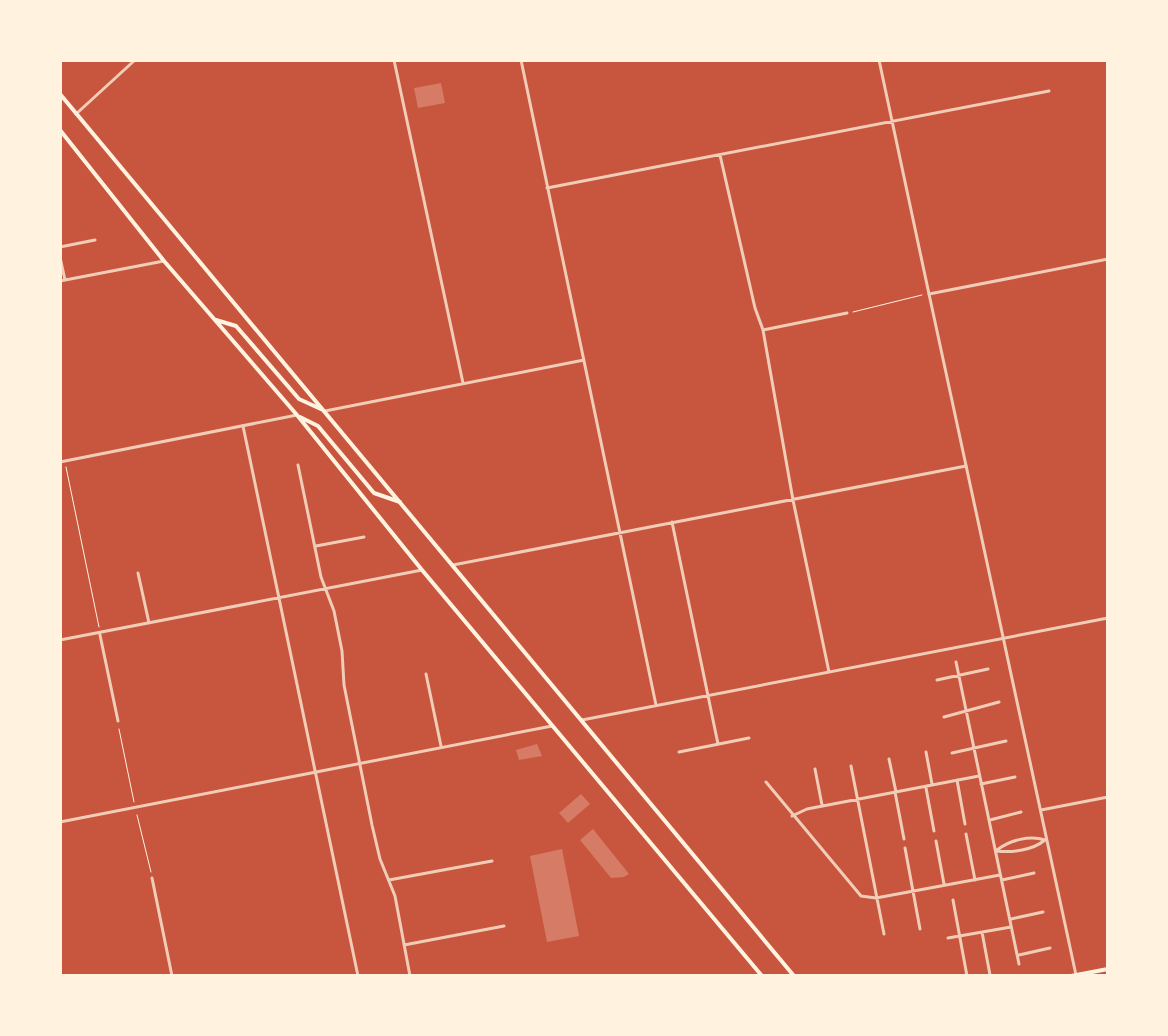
<svg xmlns="http://www.w3.org/2000/svg" width="1168" height="1036" viewBox="0 0 1168 1036" font-family="Jost,sans-serif">
	<style>
		.building { fill: #d67c66 }
		.lines { fill: none; stroke-linecap: round; stroke-linejoin: round }
		.path { stroke: #fff3e0; stroke-width: 1 }
		.minor { stroke: #f1ccb7; stroke-width: 3 }
		.tertiary { stroke: #f1ccb7; stroke-width: 3 }
		.primary { stroke: #fff3e0; stroke-width: 4 }
		.trunk { stroke: #fff3e0; stroke-width: 4 }
	</style>
	<rect width="100%" height="100%" fill="#c8553d"/>
	<!-- building -->
	<path class="building" d="M 441,83 L 445,103 L 418,108 L 414,88 Z
		M 537,744 L 542,756 L 519,760 L 516,750 Z
		M 581,794 L 590,804 L 568,823 L 559,813 Z
		M 593,829 L 629,874 L 624,877 L 611,878 L 580,840 Z
		M 562,849 L 579,936 L 547,942 L 530,856 Z"/>
	<g class="lines">
		<!-- path -->
		<path class="path" d="M 853,312 L 922,295
			M 66,467 L 99,627
			M 119,729 L 134,802
			M 137,815 L 151,872"/>
		<!-- minor -->
		<path class="minor" d="M 394,60 L 463,383
			M 521,60 L 656,705
			M 879,60 L 929,294
			M 76,114 L 135,60
			M 720,155 L 755,308 L 763,330 L 793,500 L 829,672
			M 547,188 L 1049,91
			M 60,247 L 95,240
			M 60,257 L 65,280
			M 60,281 L 164,261
			M 763,330 L 847,313
			M 325,411 L 584,360
			M 243,426 L 358,976
			M 298,465 L 321,577 L 334,611 L 342,651 L 344,685 L 372,825 L 380,859 L 395,896 L 410,976
			M 672,522 L 718,744
			M 316,546 L 364,537
			M 453,565 L 966,466
			M 138,573 L 149,623
			M 100,635 L 118,721
			M 60,640 L 422,570
			M 956,662 L 1019,964
			M 426,674 L 441,746
			M 937,680 L 988,669
			M 944,717 L 999,702
			M 582,720 L 1108,618
			M 679,752 L 749,738
			M 926,752 L 932,784
			M 952,753 L 1006,741
			M 889,759 L 896,792
			M 851,766 L 884,934
			M 815,769 L 822,805
			M 957,780 L 965,824
			M 766,782 L 861,896 L 876,898 L 1000,875
			M 981,784 L 1015,777
			M 926,788 L 934,831
			M 895,792 L 904,839
			M 1041,810 L 1108,797
			M 792,816 L 807,809 L 979,776
			M 990,820 L 1021,812
			M 966,834 L 975,880
			M 936,841 L 944,884
			M 905,848 L 920,929
			M 997,850 C 1010,840 1030,835 1045,840
			M 996,851 C 1012,853 1033,850 1045,840
			M 152,878 L 172,976
			M 389,880 L 492,861
			M 1002,880 L 1034,873
			M 953,900 L 967,976
			M 1011,919 L 1043,912
			M 982,932 L 990,975
			M 948,938 L 1011,927
			M 404,945 L 504,926
			M 1019,955 L 1050,948"/>
		<!-- tertiary -->
		<path class="tertiary" d="M 60,462 L 297,415
			M 60,822 L 552,726
			M 1076,975 L 929,294 L 1108,259"/>
		<!-- primary -->
		<path class="primary" d="M 1071,976 L 1108,969"/>
		<!-- trunk -->
		<path class="trunk" d="M 60,94 L 794,976
			M 60,130 L 164,261 L 297,415 L 422,570 L 762,976
			M 216,320 L 236,326 L 299,399 L 323,410
			M 300,417 L 318,426 L 374,493 L 400,502"/>
	</g>
	<!-- border -->
	<rect width="1168" height="1036" fill="none" stroke="#fff3e0" stroke-width="124"/>
</svg>
